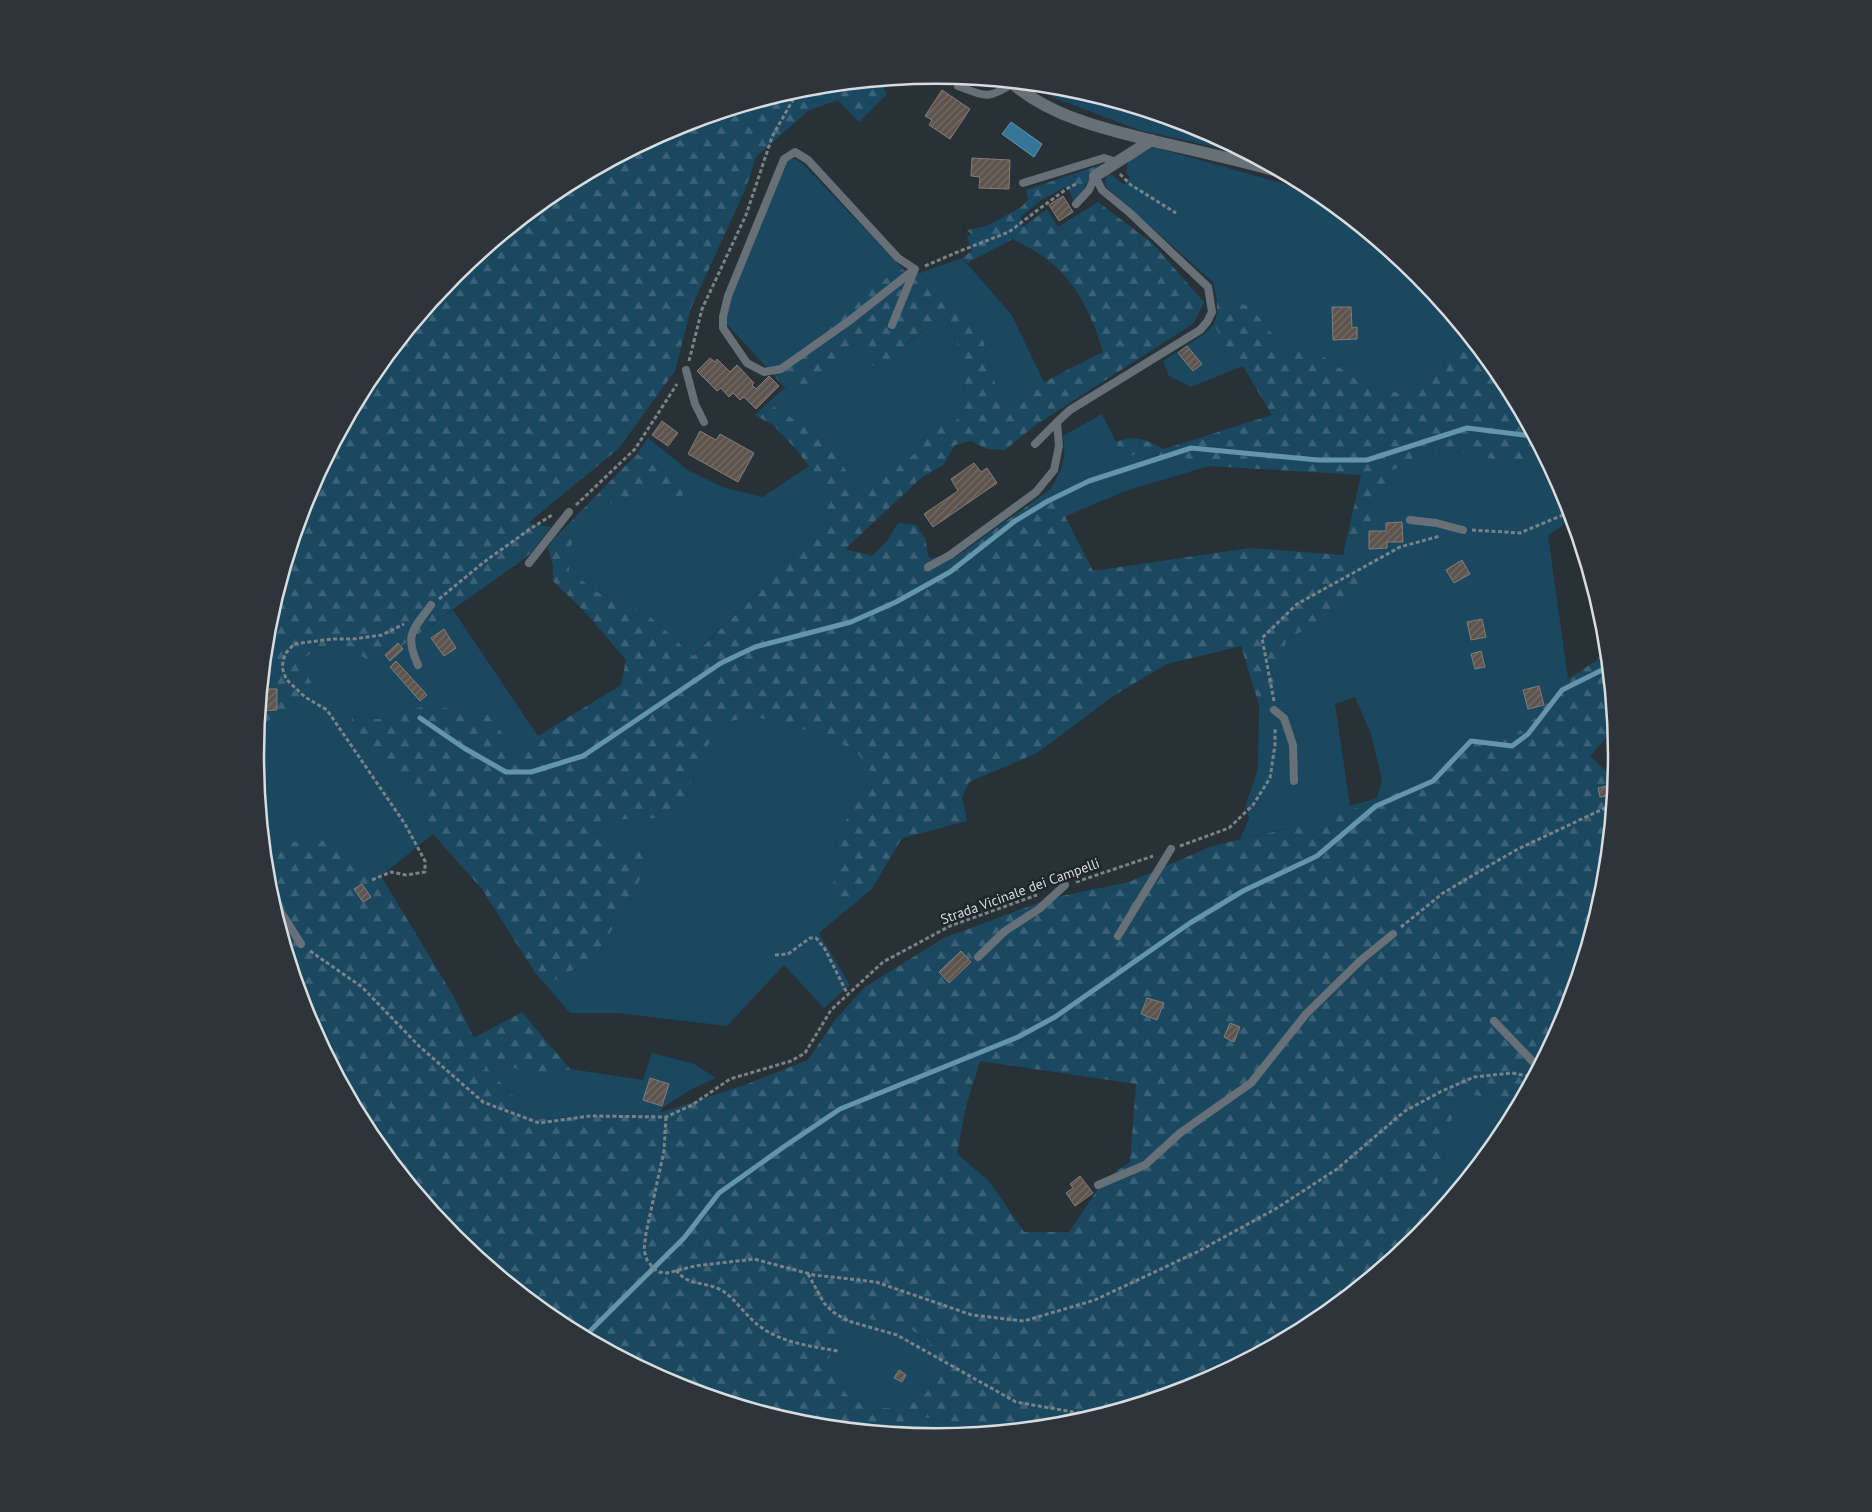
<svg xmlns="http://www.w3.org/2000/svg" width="1872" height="1512" viewBox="0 0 1872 1512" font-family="'PT Sans',sans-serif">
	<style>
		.green { fill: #1b4861; fill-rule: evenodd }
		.forest { fill: url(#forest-firs); fill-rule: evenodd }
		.water { fill: #347598; stroke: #6594ad }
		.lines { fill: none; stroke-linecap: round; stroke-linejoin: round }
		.stream { stroke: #6594ad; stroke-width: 5 }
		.building { fill: url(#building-hatch); stroke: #867c76 }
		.path { stroke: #7b8286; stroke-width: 3; stroke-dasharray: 4 2.5; stroke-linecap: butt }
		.lane { stroke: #677077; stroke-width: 8 }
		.street { stroke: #677077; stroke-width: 12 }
		.labels { text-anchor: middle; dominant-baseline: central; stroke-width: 5; stroke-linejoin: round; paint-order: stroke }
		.street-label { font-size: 14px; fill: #d7dcdf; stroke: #1e272c }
		.rim { fill: none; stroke: #d7dcdf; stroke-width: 2.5 }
	</style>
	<defs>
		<pattern id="forest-firs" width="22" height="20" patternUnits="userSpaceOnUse" patternTransform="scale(1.25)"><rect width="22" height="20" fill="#1b4861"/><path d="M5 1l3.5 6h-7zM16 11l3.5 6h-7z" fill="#3b6277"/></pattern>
		<pattern id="building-hatch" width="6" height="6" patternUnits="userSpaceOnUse" patternTransform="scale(1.25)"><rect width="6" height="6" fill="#5d544e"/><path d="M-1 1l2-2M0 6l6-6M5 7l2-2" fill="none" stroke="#746c67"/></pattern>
	</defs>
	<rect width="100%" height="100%" fill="#283136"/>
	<!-- green -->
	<path class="green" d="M 1039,85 L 1069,88 L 1197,127 L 1250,155 L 1139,130 L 1055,98 L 1038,89 Z
		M 1154,147 L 1298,188 L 1344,214 L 1418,275 L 1464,331 L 1459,335 L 1441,369 L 1413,394 L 1372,390 L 1318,353 L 1284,349 L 1251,307 L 1225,298 L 1217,301 L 1213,282 L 1105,186 L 1106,175 L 1108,172 L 1124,185 L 1130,177 L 1126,173 L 1128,161 Z
		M 795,159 L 802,163 L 903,269 L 856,294 L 768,369 L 726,323 L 731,298 L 788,160 Z
		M 962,258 L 1011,314 L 1044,382 L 1001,404 L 983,340 L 920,273 Z
		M 941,317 L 949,320 C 961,352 979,408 945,432 L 928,427 L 918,451 L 859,497 L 834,448 L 803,425 L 768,403 L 785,388 L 798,393 L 809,386 L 847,346 L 860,347 L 871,365 L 897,361 L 908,343 Z
		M 1214,324 L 1235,369 L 1191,387 L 1169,376 L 1163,361 L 1203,335 Z
		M 1102,414 L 1116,442 L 1121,460 L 1136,454 L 1186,458 L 1209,466 L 1125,491 L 1064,517 L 1051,489 C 1062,469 1067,459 1063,436 Z
		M 648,438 L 689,471 L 725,488 L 763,497 L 809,466 L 819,478 L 826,516 L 776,575 L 692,656 L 645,612 L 599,593 L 569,571 L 572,541 L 594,513 L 613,502 L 625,502 L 650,481 L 659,485 L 673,496 L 687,491 L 677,481 L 637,454 Z
		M 1445,449 L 1512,463 L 1546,460 C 1556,479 1572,499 1570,521 L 1548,535 L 1568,679 L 1561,684 L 1536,717 L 1511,738 L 1474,734 L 1457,744 L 1421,779 L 1389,797 L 1312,823 L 1240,839 L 1249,819 L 1246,805 L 1258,769 L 1259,705 L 1282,669 L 1286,641 L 1333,612 L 1362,575 L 1343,555 L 1347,538 L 1358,539 L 1372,519 L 1390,471 ZM 1355,697 L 1371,734 L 1382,780 L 1377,798 L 1350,806 L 1335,704 Z
		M 453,610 L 538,736 L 515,750 L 488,715 L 428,705 L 378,719 L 353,716 L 352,737 L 399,776 L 420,802 L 433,834 L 381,876 L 342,851 L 316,837 L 284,844 L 263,836 L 255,756 L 258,727 L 298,702 L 299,660 L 337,640 L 375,665 Z
		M 752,716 L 818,733 L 856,751 L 874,776 L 836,836 L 833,892 L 844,912 L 819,933 L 850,985 L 824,1008 L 784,965 L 727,1026 L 617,1013 L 570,1013 L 546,985 L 596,957 L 637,887 L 649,851 L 616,848 L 595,833 L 601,820 L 660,818 L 686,799 L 697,761 L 723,723 Z
		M 1593,924 L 1573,992 L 1544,967 Z
		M 474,1038 L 496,1059 L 528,1074 L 554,1077 L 570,1069 L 643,1080 L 652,1053 L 694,1064 L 716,1078 L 690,1090 L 662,1108 L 660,1113 L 535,1119 L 488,1069 Z
		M 1458,1091 L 1497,1100 L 1513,1114 L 1502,1135 L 1428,1225 Z
		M 868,1319 L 904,1324 L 930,1343 L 934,1382 L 922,1398 L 907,1405 L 887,1408 L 869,1407 L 849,1397 L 835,1379 L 828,1365 L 833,1337 Z
		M 903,1414 L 983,1426 L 991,1432 L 936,1437 L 906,1434 Z"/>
	<!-- forest -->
	<path class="forest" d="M 898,79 L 882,86 L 887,94 L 859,122 L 838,100 L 809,110 L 756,157 L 745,190 L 691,308 L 675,371 L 618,449 L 528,523 L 551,527 L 531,553 L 518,563 L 375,665 L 337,640 L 299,660 L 311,682 L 298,702 L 258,727 L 268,623 L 307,495 L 370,377 L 455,274 L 558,190 L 676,127 L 803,88 Z
		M 1103,164 L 1086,184 L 1083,193 L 1074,201 L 1067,186 L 1043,199 L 1020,217 L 1023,227 L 1047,209 L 1058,227 L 1098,202 L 1152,243 L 1204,302 L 1194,323 L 1037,424 L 1005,450 L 987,449 L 971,441 L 955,445 L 944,464 L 920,479 L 845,549 L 872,556 L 887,541 L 898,523 L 916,525 L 925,538 L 929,558 L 957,556 L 1051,489 L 1093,571 L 1250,548 L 1343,555 L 1362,575 L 1361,586 L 1333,612 L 1286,641 L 1282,669 L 1259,705 L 1241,646 L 1167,664 L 1116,694 L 1037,753 L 969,782 L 962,797 L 967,821 L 902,838 L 871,890 L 844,912 L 833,892 L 836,836 L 874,776 L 856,751 L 818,733 L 752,716 L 723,723 L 697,761 L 686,799 L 660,818 L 601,820 L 595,833 L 616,848 L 649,851 L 637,887 L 596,957 L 546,985 L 536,974 L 482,889 L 433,834 L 420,802 L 399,776 L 352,737 L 352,716 L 378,719 L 428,705 L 488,715 L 515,750 L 621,685 L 626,660 L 587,614 L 553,581 L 553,566 L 548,548 L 552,541 L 637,454 L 677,481 L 687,491 L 682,496 L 673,496 L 659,485 L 650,481 L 625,502 L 613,502 L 594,513 L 572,541 L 569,571 L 599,593 L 645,612 L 693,656 L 776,575 L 826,516 L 819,478 L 794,447 L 773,425 L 755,415 L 768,403 L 803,425 L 834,448 L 859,496 L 918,451 L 928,427 L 941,424 L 945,432 C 979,408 961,352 949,320 L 941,317 L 908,342 L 897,361 L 879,368 L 871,365 L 860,347 L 847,346 L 809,386 L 798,393 L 785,388 L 768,369 L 856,294 L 903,269 L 908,272 L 920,273 L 957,302 L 983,340 L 1001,404 L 1103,352 C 1094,319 1077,283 1049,261 C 1039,252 1025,246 1013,239 L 967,263 L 962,258 L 972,251 L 967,237 L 971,234 L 967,230 L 987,226 L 1021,207 L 1028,200 L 1026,190 Z
		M 1225,298 L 1251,307 L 1284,349 L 1318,353 L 1372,390 L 1413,394 L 1441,369 L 1459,335 L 1464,331 L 1502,378 L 1546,460 L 1512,463 L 1445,449 L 1390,471 L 1372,519 L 1358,539 L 1347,538 L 1361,475 L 1209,466 L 1186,458 L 1136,454 L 1121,460 L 1116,442 C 1137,434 1145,440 1164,449 L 1272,415 L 1243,366 L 1235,369 L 1214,324 L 1217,313 L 1217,301 Z
		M 1606,647 L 1614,729 L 1590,756 L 1615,780 L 1604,889 L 1593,924 L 1544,967 L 1573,992 L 1565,1017 L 1513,1114 L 1497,1100 L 1458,1091 L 1428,1225 L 1417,1238 L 1314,1322 L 1196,1385 L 1069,1424 L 991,1432 L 983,1426 L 903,1414 L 906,1434 L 803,1424 L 675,1385 L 557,1322 L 454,1237 L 370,1134 L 307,1016 L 268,889 L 263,836 L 284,844 L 316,837 L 342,851 L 381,876 L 454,997 L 474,1038 L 522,1012 L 570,1069 L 554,1077 L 527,1074 L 496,1059 L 475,1040 L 488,1069 L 535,1119 L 660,1113 L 747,1084 L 808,1060 L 835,1020 L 865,987 L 944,938 L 1052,898 L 1129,882 L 1212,846 L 1312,823 L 1389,797 L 1421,779 L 1457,744 L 1474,734 L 1511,738 L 1536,717 L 1561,684 L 1597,660 ZM 980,1061 L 1136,1084 L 1130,1162 L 1105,1179 L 1069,1232 L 1024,1232 L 989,1181 L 957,1154 L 966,1106 ZM 868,1319 L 904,1324 L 930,1343 L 934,1382 L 922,1398 L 907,1405 L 887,1408 L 869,1407 L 849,1397 L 835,1379 L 828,1365 L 833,1337 Z"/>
	<!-- water -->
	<path class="water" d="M 1011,122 L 1042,144 L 1034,157 L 1002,134 Z"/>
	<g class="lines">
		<!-- stream -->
		<path class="stream" d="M 420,718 L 464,748 L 506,772 L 531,772 L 583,756 L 721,663 L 755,647 L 851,622 L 896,602 L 950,572 L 1015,521 L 1048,501 L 1089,481 L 1191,448 L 1318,460 L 1367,460 L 1467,428 L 1533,436
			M 584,1337 L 684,1238 L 719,1193 L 785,1146 L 840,1109 L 1018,1037 L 1055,1017 L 1190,923 L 1243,891 L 1317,856 L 1376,806 L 1433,781 L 1471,741 L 1512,746 L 1528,734 L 1562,690 L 1602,670 L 1608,662"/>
	</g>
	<!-- building -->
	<path class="building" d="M 942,90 L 970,109 L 950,139 L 929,125 L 932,120 L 925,116 Z
		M 972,158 L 1010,160 L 1009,189 L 979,188 L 980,177 L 971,176 Z
		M 1063,196 L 1073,212 L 1059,221 L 1049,205 Z
		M 1332,307 L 1351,307 L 1352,328 L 1357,327 L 1357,339 L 1333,340 Z
		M 1187,346 L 1202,364 L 1193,371 L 1178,353 Z
		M 710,358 L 715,362 L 717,359 L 730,372 L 737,365 L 754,383 L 752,385 L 756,389 L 769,376 L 779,386 L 756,409 L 744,397 L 740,400 L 733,393 L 729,397 L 721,388 L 717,391 L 697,371 Z
		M 662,421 L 678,433 L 668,446 L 652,435 Z
		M 700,431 L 716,440 L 720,434 L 754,453 L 738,482 L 688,454 Z
		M 974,463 L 981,472 L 987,468 L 997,483 L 933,527 L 924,514 L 958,491 L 951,479 Z
		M 1402,522 L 1403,542 L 1387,542 L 1387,548 L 1369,549 L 1369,531 L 1386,531 L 1386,523 Z
		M 1462,560 L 1470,574 L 1454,583 L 1446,570 Z
		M 1482,619 L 1486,637 L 1471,640 L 1467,622 Z
		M 444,629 L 456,648 L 444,656 L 431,638 Z
		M 398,643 L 403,649 L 390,661 L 385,655 Z
		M 1481,651 L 1485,667 L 1475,669 L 1471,654 Z
		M 396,661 L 427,695 L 420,701 L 390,667 Z
		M 1539,686 L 1544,705 L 1528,709 L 1523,690 Z
		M 262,689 L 277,689 L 277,710 L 259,711 Z
		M 1611,785 L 1612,795 L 1600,797 L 1598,788 Z
		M 362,884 L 371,897 L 363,902 L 354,889 Z
		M 961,951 L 971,962 L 949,983 L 939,972 Z
		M 1147,998 L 1164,1003 L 1157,1020 L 1141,1014 Z
		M 1230,1023 L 1240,1027 L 1234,1042 L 1224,1037 Z
		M 650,1078 L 669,1084 L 662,1106 L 643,1100 Z
		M 1080,1176 L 1093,1193 L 1075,1206 L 1066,1193 L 1073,1188 L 1070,1184 Z
		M 899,1370 L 906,1375 L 902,1382 L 894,1378 Z"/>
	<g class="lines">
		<!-- path -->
		<path class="path" d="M 1120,174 L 1131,185 L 1176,213
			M 925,266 L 960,251 L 1009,232 L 1039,209 L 1068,188 L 1078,183
			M 689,361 L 702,309 L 746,215 L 772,137 L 795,96 L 813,87
			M 576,505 L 635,449 L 677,384
			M 1472,530 L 1520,533 L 1570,512
			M 439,599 L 484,562 L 530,529 L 552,515
			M 1274,701 L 1262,638 L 1297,604 L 1400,547 L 1440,536
			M 1180,846 L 1229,828 L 1253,805 L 1270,778 L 1275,745 L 1275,729
			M 372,880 L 391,872 L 406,875 L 425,872 L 425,861 L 405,824 L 327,710 L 305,697 L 286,679 L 282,667 L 285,654 L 294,644 L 332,639 L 353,639 L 382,635 L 404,624
			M 1076,882 L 1153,856
			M 1401,927 L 1443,893 L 1497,861 L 1518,849 L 1603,809 L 1612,807
			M 310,951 L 362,987 L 419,1046 L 483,1102 L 539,1123 L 590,1116 L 666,1117 L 692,1105 L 730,1079 L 791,1061 L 805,1053 L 831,1010 L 883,962 L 950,926 L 1037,895
			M 775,955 L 788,954 L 810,938 L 816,938 L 825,949 L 848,995
			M 666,1117 L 664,1151 L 646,1233 L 644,1250 L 647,1260 L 653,1268 L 659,1272 L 667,1273 L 695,1266 L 754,1259 L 814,1275 L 876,1282 L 972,1315 L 1024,1321 L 1095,1300 L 1197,1252 L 1277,1208 L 1337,1169 L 1405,1111 L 1442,1091 L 1474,1077 L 1512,1073 L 1533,1077
			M 676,1270 C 689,1287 705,1281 721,1290 C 733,1296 746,1316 758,1325 C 781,1343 810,1346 838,1351
			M 808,1274 L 824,1303 L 833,1312 L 848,1321 L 897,1335 L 1016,1402 L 1096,1416"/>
		<!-- lane -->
		<path class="lane" d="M 958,86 C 985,96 987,100 1012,84
			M 795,152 L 808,160 L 898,258 L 915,269 L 849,321 L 781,369 L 764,372 L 747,363 L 723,328 L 723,317 L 728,296 L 784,159 Z
			M 1023,183 L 1104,158 L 1117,162
			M 1076,204 L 1089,190 L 1095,176
			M 892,325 L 914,271
			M 686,370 L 695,404 L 704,422
			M 1035,444 L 1057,422
			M 1410,520 L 1436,523 L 1463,530
			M 529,563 L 569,512
			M 928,567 L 950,555 L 1036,492 L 1054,470 L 1059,446 L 1057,422 L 1070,410 L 1200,330 L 1207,322 L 1212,312 L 1208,287 L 1130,213 L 1102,190 L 1095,176
			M 418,665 C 404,634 413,630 431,605
			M 1274,710 L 1284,718 L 1293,745 L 1294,781
			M 270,895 L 301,944
			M 1118,936 L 1171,849
			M 978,957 L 1005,931 L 1039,909 L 1065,885
			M 1494,1021 L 1538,1067
			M 1098,1185 L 1145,1165 L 1180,1133 L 1251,1083 L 1306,1014 L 1361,960 L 1393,934"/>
		<!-- street -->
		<path class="street" d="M 1011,82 C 1051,118 1112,131 1162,143 C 1202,152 1242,161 1281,172
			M 1095,176 L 1152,140"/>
	</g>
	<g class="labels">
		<!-- street labels -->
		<g class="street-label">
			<text transform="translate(1020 891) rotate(-20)">Strada Vicinale dei Campelli</text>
		</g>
	</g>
	<!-- crop -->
	<path d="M0 0H1872V1512H0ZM264 756a672 672 0 1 1 1344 0a672 672 0 1 1-1344 0Z" fill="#2d353a" fill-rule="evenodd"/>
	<path class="rim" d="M264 756a672 672 0 1 1 1344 0a672 672 0 1 1-1344 0Z"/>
</svg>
